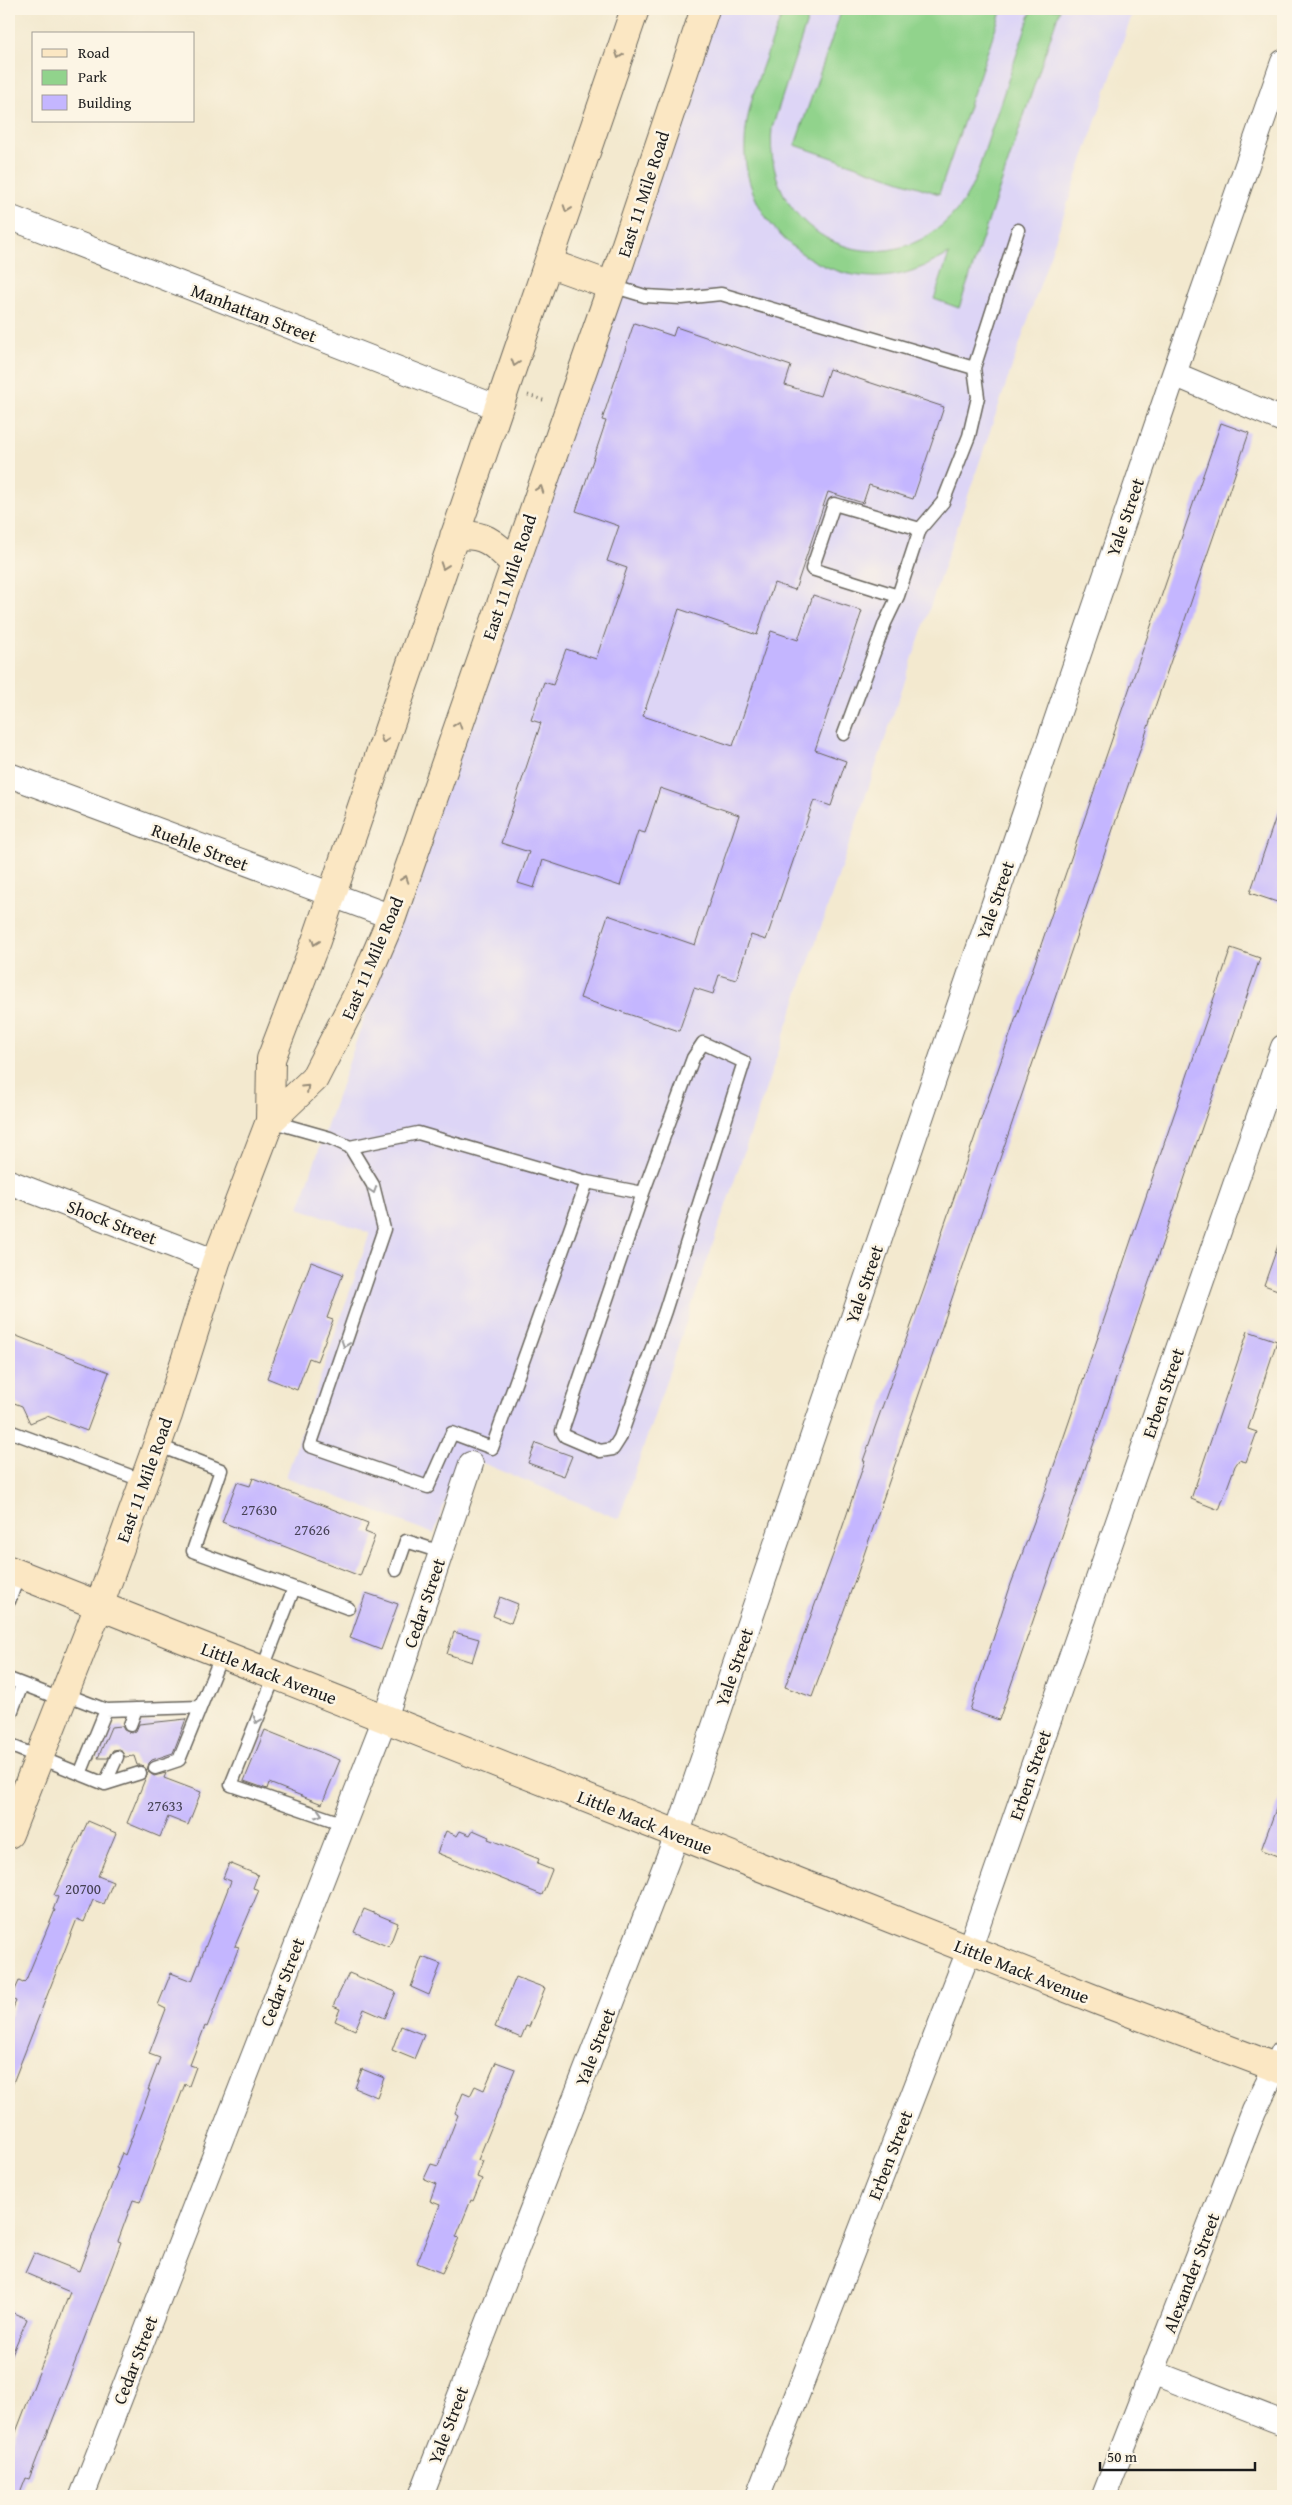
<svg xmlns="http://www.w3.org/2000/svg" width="1292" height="2505" viewBox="0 0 1292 2505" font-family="'Gentium Book Plus',serif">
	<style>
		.built { fill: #ddd5f6 }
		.green { fill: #91d38c; stroke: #567854 }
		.building { fill: #c4b6ff }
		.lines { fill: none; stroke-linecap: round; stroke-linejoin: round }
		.lane-casing { stroke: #67645b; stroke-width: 15 }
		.street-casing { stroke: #67645b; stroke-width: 26 }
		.secondary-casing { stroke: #67645b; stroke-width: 30 }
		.path { stroke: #67645b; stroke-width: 3; stroke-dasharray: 1 4; stroke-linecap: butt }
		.lane { stroke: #fff; stroke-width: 12 }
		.street { stroke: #fff; stroke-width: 24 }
		.secondary { stroke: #fbe7c3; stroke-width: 28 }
		.oneway { stroke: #978c78 }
		.oneway2 { stroke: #999 }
		.labels { text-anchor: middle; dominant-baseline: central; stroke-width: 5; stroke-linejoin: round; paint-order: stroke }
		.number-label { font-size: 15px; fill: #464255 }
		.street-label { font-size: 18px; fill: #1c1c1c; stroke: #fcf5e5 }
	</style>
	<rect width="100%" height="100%" fill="#fcf5e5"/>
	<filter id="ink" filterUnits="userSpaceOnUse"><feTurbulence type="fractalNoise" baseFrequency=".02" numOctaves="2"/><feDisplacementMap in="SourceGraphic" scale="10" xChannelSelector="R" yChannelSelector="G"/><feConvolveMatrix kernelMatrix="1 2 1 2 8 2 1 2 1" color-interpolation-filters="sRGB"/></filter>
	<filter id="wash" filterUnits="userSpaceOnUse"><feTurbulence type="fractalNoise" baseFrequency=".0096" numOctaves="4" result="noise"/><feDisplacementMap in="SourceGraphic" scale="20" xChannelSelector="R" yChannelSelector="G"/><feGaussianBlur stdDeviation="1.12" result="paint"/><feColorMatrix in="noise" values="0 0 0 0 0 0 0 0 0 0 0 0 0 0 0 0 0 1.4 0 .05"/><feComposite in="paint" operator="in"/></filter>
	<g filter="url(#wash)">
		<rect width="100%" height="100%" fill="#f3e9cf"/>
		<!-- built -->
		<path class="built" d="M 710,9 L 1134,9 L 619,1519 L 461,1454 L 434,1534 L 286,1477 L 370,1233 L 299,1208 Z"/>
		<!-- green -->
		<path class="green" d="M 784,9 L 811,9 L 772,128 C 761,237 886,295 957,210 C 975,189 981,160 990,134 C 1004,92 1018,51 1032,9 L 1060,9 L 959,308 L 934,299 L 949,254 C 925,267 901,278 873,277 C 803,275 742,215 745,144 C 746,98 769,52 784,9 Z
			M 842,9 L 1002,9 L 939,194 L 795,145 Z"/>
		<g id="blocks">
			<!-- building -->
			<path class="building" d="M 634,323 L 673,336 L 676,327 L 791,366 L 785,385 L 820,396 L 829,369 L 944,407 L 913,499 L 869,485 L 863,503 L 828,492 L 795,590 L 774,583 L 757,635 L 679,609 L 643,716 L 733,746 L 771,631 L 798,640 L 813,595 L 862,611 L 815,750 L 846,761 L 831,806 L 814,800 L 766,940 L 751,935 L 736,980 L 719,975 L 713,994 L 694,988 L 679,1031 L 580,998 L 608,915 L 695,945 L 739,815 L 660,788 L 645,833 L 638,831 L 620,886 L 543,860 L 534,888 L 518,883 L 529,852 L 501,843 L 541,723 L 531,720 L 544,682 L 553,685 L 566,649 L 596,659 L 627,568 L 607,561 L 619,526 L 576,511 L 606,421 L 602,420 Z
				M 1221,423 L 1249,433 L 858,1572 L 812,1697 L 785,1687 L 834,1552 L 865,1461 L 863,1461 L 928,1278 L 942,1232 Z
				M 1280,805 L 1283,806 L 1283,893 L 1280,903 L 1250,893 Z
				M 1231,948 L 1260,958 L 999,1720 L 970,1710 L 1011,1584 L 1045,1492 Z
				M 1281,1237 L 1283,1238 L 1283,1292 L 1264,1285 Z
				M 311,1262 L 343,1274 L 327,1318 L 333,1320 L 317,1361 L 309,1358 L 297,1390 L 267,1378 Z
				M 1248,1331 L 1277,1341 L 1248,1429 L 1257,1432 L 1246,1462 L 1239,1460 L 1235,1466 L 1219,1510 L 1191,1499 Z
				M 9,1333 L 109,1372 L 87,1431 L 47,1416 L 30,1423 L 22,1406 L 9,1401 Z
				M 536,1443 L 572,1456 L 564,1476 L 528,1463 Z
				M 253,1478 L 368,1523 L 365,1532 L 375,1536 L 360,1576 L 222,1522 L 237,1482 L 250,1486 Z
				M 366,1593 L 398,1604 L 381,1650 L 350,1638 Z
				M 500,1597 L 518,1604 L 511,1623 L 493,1616 Z
				M 454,1632 L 479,1639 L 472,1662 L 447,1654 Z
				M 186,1719 L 173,1753 L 152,1760 L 149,1763 L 147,1770 L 142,1765 L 137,1765 L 134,1756 L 125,1757 L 120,1749 L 113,1750 L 108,1758 L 98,1758 L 111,1727 L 122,1726 L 124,1730 L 131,1733 L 136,1731 L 139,1724 Z
				M 265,1730 L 340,1760 L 322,1804 L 269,1783 L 267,1789 L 244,1781 Z
				M 148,1772 L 154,1776 L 166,1773 L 164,1778 L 201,1792 L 188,1825 L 168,1817 L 160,1837 L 127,1823 Z
				M 1281,1795 L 1283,1795 L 1283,1858 L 1261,1850 Z
				M 88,1821 L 116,1833 L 98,1876 L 113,1882 L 104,1904 L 93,1900 L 84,1922 L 77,1919 L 9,2093 L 9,2018 L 16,2001 L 11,1999 L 19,1981 L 23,1983 L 26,1980 L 55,1910 L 53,1910 L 58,1897 L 54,1895 Z
				M 473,1830 L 489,1837 L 488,1839 L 539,1859 L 537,1864 L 552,1870 L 542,1895 L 437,1853 L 446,1831 L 457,1836 L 460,1831 L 470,1835 Z
				M 229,1863 L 258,1875 L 253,1888 L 259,1890 L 235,1946 L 239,1947 L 207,2027 L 205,2026 L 190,2065 L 196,2067 L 189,2086 L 185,2084 L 140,2202 L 133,2200 L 118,2241 L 121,2242 L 113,2264 L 45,2440 L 44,2440 L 29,2479 L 26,2478 L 19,2496 L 9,2496 L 9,2450 L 70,2292 L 25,2273 L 34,2253 L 79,2271 L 118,2169 L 116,2168 L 122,2153 L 125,2155 L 150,2090 L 148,2090 L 160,2058 L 149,2054 L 166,2009 L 158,2005 L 171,1973 L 192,1981 L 231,1881 L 223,1878 Z
				M 364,1909 L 398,1923 L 389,1947 L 354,1932 Z
				M 422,1957 L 441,1964 L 429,1995 L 411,1987 Z
				M 349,1973 L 396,1992 L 385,2018 L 364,2009 L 355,2030 L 335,2021 L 340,2009 L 333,2006 Z
				M 516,1977 L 545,1988 L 529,2027 L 526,2026 L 521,2038 L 495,2027 Z
				M 401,2026 L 424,2035 L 414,2059 L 392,2050 Z
				M 496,2062 L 515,2069 L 478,2160 L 483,2161 L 477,2177 L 482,2179 L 473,2201 L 471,2200 L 456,2237 L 459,2238 L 442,2273 L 417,2263 L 440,2205 L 430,2201 L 436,2184 L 424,2179 L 431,2164 L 438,2166 L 458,2115 L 455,2113 L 463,2093 L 470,2096 L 475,2086 L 484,2090 Z
				M 362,2069 L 384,2078 L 377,2097 L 355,2088 Z
				M 9,2311 L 27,2319 L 9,2361 Z"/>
		</g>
	</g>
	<g filter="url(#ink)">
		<use href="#blocks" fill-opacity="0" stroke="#67645b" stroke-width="1"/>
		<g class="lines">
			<!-- lane casing -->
			<g class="lane-casing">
				<path id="lane" d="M 612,286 L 645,296 L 682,298 L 721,294 L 974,368 L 1018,230
					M 920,529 L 834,504 L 812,569 L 898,596 L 920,529 L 943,502 L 969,436 L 978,397 L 974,368
					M 844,734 L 885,623 L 898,596
					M 270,1121 L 330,1138 L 350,1147 L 373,1185 L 384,1229 L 310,1446 L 428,1487 L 452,1433 L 492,1448 L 587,1182 L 418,1133 L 350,1147
					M 587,1182 L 643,1193 L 693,1058 L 703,1043 L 744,1062 L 665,1311 L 620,1438 L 613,1449 L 600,1451 L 565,1436 L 562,1431 L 643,1193
					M 9,1431 L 144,1481
					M 157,1445 L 221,1470 L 193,1551 L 294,1588 L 262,1670
					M 396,1570 L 406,1541 L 441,1552
					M 294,1588 L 348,1608
					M 9,1601 L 19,1575
					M 275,1675 L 231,1785 L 344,1824
					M 9,1679 L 63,1700
					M 65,1694 L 106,1710 L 200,1707
					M 9,1718 L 22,1685
					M 130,1725 L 136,1709
					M 9,1745 L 105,1784 L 140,1773
					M 155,1768 L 179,1760 L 222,1654
					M 80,1774 L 106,1710
					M 105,1784 L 117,1757"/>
			</g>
			<!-- street casing -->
			<g class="street-casing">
				<path id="street" d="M 9,217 L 499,408
					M 1174,374 L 1283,420
					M 9,775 L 392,917
					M 9,1182 L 216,1262
					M 1152,2372 L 1283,2423
					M 82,2496 L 385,1718 L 471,1464
					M 421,2496 L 677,1835 L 1174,374 L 1283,62
					M 758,2496 L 969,1950 L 1283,1047
					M 1104,2496 L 1254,2111 L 1283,2052"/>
			</g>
			<!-- secondary casing -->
			<g class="secondary-casing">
				<path id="secondary" d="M 548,263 L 612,286
					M 454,536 C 484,532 494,543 514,563
					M 270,1121 L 314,1079 L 365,980 L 392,917 L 612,286 L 705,9
					M 9,1570 L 1102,2002 L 1283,2070
					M 9,1834 L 99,1606 L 168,1415 L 216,1262 L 270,1121 L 271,1059 L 316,941 L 635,9"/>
			</g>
			<!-- path -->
			<path class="path" d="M 528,395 L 546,401"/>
			<!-- lane -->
			<use href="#lane" class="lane"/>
			<!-- street -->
			<use href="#street" class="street"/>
			<!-- secondary -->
			<use href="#secondary" class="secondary"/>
		</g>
		<!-- one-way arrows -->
		<defs><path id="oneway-chevron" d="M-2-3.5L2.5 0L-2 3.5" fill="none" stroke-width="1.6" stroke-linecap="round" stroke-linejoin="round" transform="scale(1.25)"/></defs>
		<g class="oneway">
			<use href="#oneway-chevron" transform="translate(619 55) rotate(109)"/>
			<use href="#oneway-chevron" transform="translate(567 209) rotate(109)"/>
			<use href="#oneway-chevron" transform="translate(515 363) rotate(108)"/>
			<use href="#oneway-chevron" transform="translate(540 489) rotate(-70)"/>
			<use href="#oneway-chevron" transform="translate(444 566) rotate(109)"/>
			<use href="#oneway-chevron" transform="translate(458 725) rotate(-71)"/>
			<use href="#oneway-chevron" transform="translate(384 740) rotate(109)"/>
			<use href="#oneway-chevron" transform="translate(405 879) rotate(-71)"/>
			<use href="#oneway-chevron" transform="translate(315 942) rotate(110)"/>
			<use href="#oneway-chevron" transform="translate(306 1088) rotate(-43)"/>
		</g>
		<g class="oneway2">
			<use href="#oneway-chevron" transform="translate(373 1190) rotate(72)"/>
			<use href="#oneway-chevron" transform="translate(345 1344) rotate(109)"/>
			<use href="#oneway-chevron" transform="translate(257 1720) rotate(112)"/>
			<use href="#oneway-chevron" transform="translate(319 1814) rotate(17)"/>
		</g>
	</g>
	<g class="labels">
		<!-- number labels -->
		<g class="number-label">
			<text x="259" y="1509">27630</text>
			<text x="312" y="1529">27626</text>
			<text x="165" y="1805">27633</text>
			<text x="83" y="1888">20700</text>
		</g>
		<!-- street labels -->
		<g class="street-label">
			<text transform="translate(643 194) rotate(-72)">East 11 Mile Road</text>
			<text transform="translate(254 313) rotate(21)">Manhattan Street</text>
			<text transform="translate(1125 517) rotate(-71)">Yale Street</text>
			<text transform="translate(509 577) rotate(-71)">East 11 Mile Road</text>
			<text transform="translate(200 847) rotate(21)">Ruehle Street</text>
			<text transform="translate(995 900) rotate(-71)">Yale Street</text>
			<text transform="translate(372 958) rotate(-67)">East 11 Mile Road</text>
			<text transform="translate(112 1222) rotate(21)">Shock Street</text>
			<text transform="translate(864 1284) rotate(-71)">Yale Street</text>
			<text transform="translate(1163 1393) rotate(-71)">Erben Street</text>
			<text transform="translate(144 1480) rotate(-70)">East 11 Mile Road</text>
			<text transform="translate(424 1603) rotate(-71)">Cedar Street</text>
			<text transform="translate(734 1667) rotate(-71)">Yale Street</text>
			<text transform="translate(269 1673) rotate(21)">Little Mack Avenue</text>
			<text transform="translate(1030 1775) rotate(-71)">Erben Street</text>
			<text transform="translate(645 1822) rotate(22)">Little Mack Avenue</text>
			<text transform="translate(1022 1971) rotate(22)">Little Mack Avenue</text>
			<text transform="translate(282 1982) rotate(-69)">Cedar Street</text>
			<text transform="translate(595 2047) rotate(-69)">Yale Street</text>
			<text transform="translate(890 2155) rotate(-69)">Erben Street</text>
			<text transform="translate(1191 2273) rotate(-69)">Alexander Street</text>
			<text transform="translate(135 2360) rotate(-69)">Cedar Street</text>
			<text transform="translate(448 2425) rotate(-69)">Yale Street</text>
		</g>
	</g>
	<!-- margin -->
	<rect width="1292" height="2505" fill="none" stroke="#fcf5e5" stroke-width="30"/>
	<!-- legend -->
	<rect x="32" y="32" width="162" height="90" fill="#fcf5e5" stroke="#a29e95"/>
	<rect x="42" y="49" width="25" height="8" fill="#fbe7c3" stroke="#a29e95"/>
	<text x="78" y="58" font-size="15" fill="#1c1c1c">Road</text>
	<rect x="42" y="70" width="25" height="15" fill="#91d38c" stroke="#a29e95"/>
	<text x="78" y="82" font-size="15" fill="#1c1c1c">Park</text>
	<rect x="42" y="95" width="25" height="15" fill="#c4b6ff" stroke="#a29e95"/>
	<text x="78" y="108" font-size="15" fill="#1c1c1c">Building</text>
	<!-- scale -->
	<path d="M1100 2462v8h155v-8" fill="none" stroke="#1c1c1c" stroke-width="2.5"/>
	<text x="1107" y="2462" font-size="15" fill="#1c1c1c" stroke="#fcf5e5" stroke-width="4" paint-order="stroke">50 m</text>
</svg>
